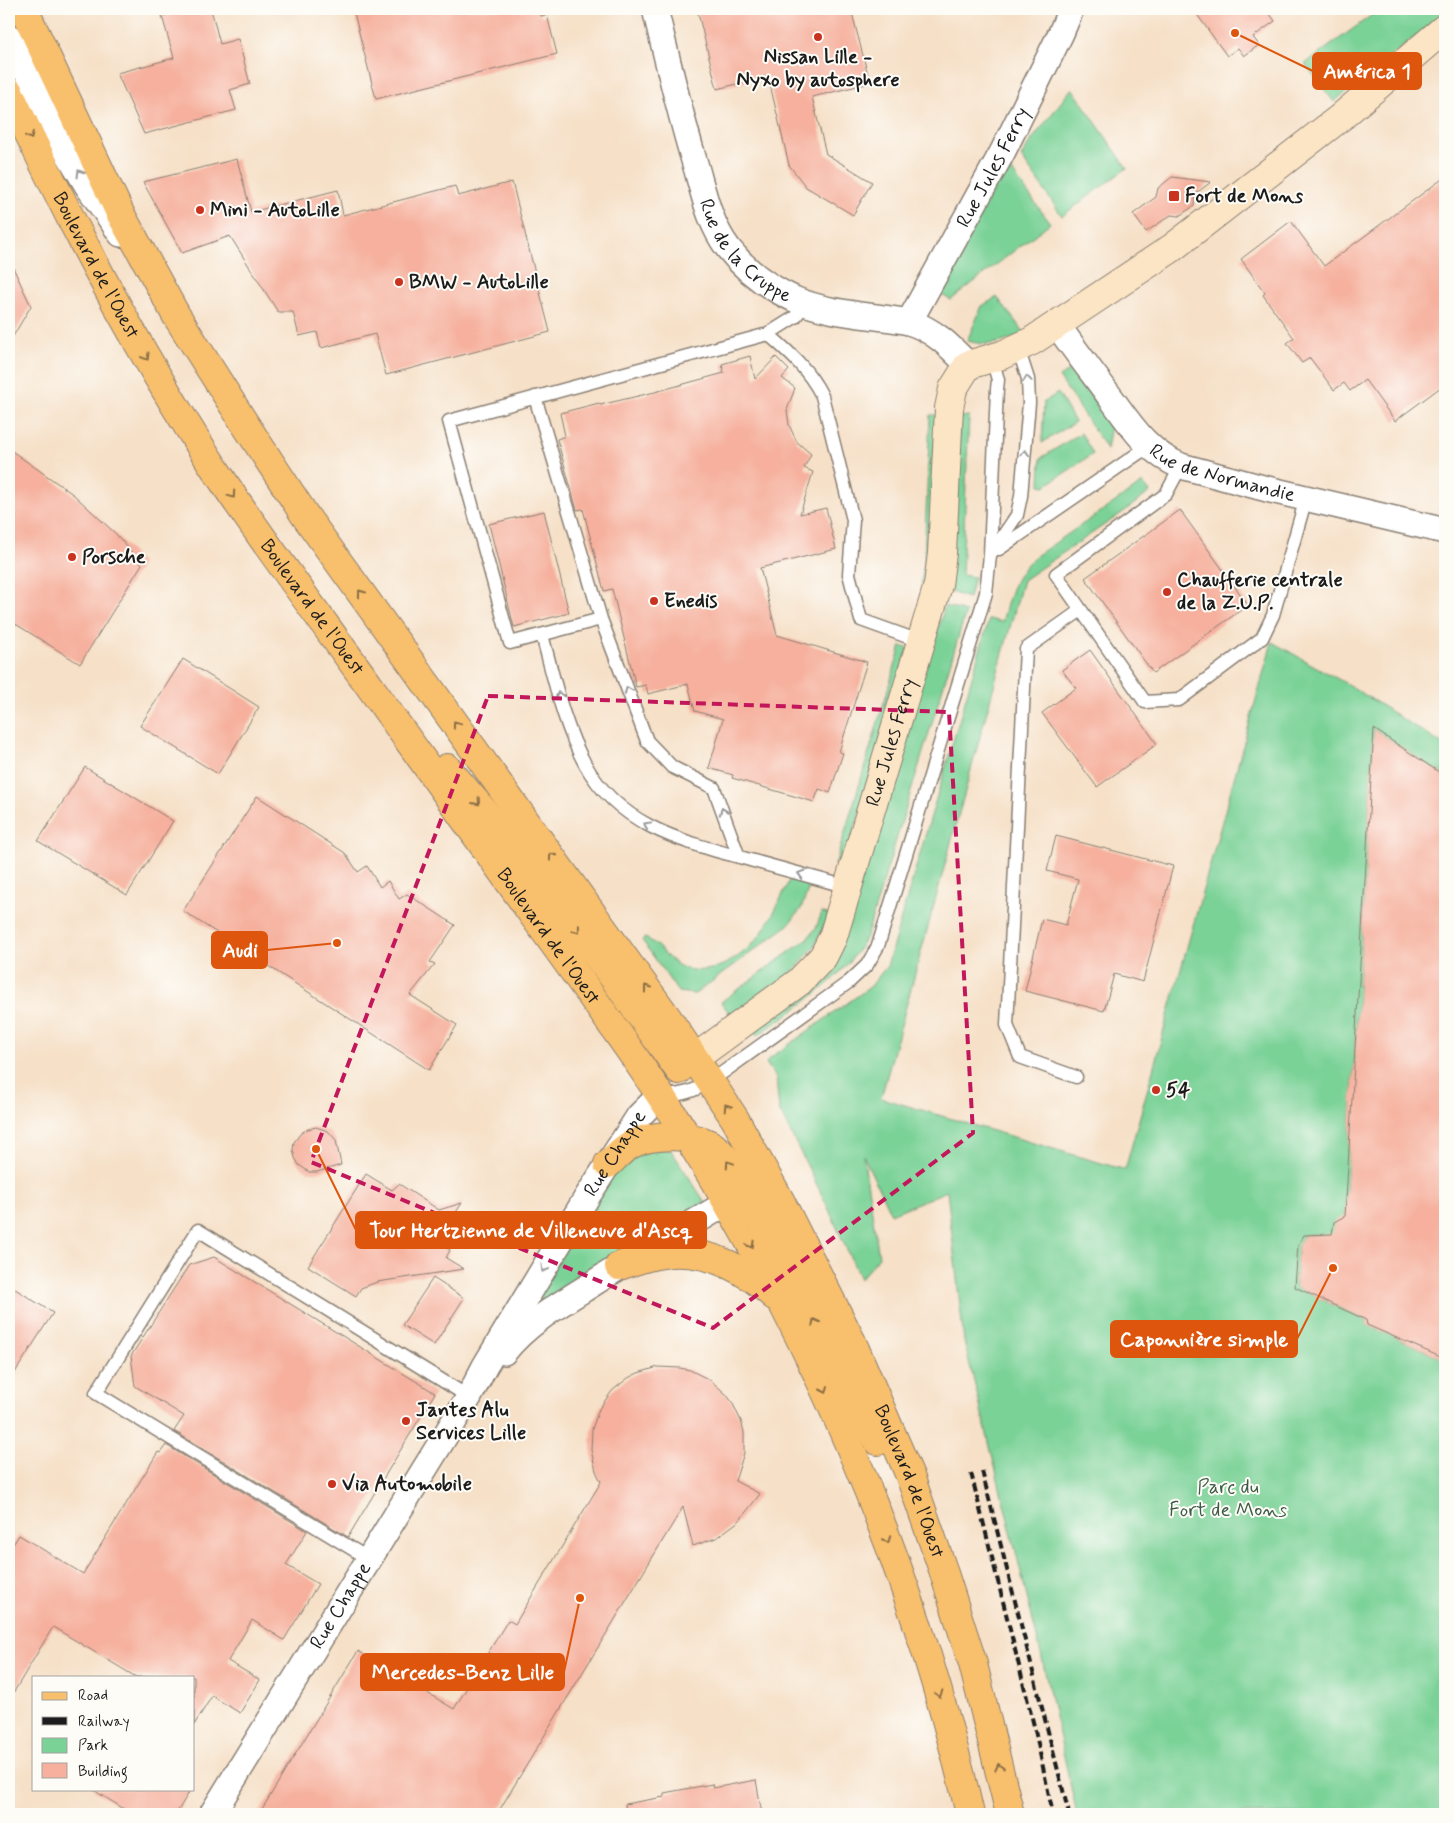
<svg xmlns="http://www.w3.org/2000/svg" width="1454" height="1823" viewBox="0 0 1454 1823" font-family="Mynerve,sans-serif">
	<style>
		.green { fill: #7ad297; stroke: #4b775a }
		.building { fill: #f6b09d }
		.lines { fill: none; stroke-linecap: round; stroke-linejoin: round }
		.lane-casing { stroke: #897e72; stroke-width: 15 }
		.street-casing { stroke: #897e72; stroke-width: 28 }
		.secondary-casing { stroke: #897e72; stroke-width: 30 }
		.primary-casing { stroke: #897e72; stroke-width: 30 }
		.lane { stroke: #fff; stroke-width: 12 }
		.street { stroke: #fff; stroke-width: 25 }
		.secondary { stroke: #fce5c4; stroke-width: 28 }
		.primary { stroke: #f8bf6c; stroke-width: 28 }
		.rail { stroke: #1c1c1c; stroke-width: 4; stroke-dasharray: 8 4; stroke-linecap: butt }
		.oneway { stroke: #8a6e44 }
		.oneway2 { stroke: #999 }
		.marked { fill: none; stroke: #c2185b; stroke-width: 4; stroke-dasharray: 10 6; stroke-linejoin: round }
		.poi-dot { fill: #c8321e; stroke: #fdfcf7; stroke-width: 2 }
		.labels { text-anchor: middle; dominant-baseline: central; stroke-width: 4; stroke-linejoin: round; paint-order: stroke }
		.poi-label { font-size: 20px; font-weight: bold; fill: #1c1c1c; stroke: #fdfcf7; text-anchor: start }
		.street-label { font-size: 20px; fill: #1c1c1c; stroke: #fdfcf7 }
		.park-label { font-size: 20px; fill: #3d5c47; stroke: #fdfcf7 }
		.leader { fill: none; stroke: #de560d; stroke-width: 2 }
		.callout-dot { fill: #de560d; stroke: #fdfcf7; stroke-width: 2 }
		.callout { fill: #de560d; stroke: #de560d; stroke-width: 2 }
		.callout-label { font-size: 21px; text-anchor: middle; font-weight: bold; fill: #fff }
	</style>
	<rect width="100%" height="100%" fill="#fdfcf7"/>
	<filter id="ink" filterUnits="userSpaceOnUse"><feTurbulence type="fractalNoise" baseFrequency=".02" numOctaves="2"/><feDisplacementMap in="SourceGraphic" scale="10" xChannelSelector="R" yChannelSelector="G"/><feConvolveMatrix kernelMatrix="1 2 1 2 8 2 1 2 1" color-interpolation-filters="sRGB"/></filter>
	<filter id="wash" filterUnits="userSpaceOnUse"><feTurbulence type="fractalNoise" baseFrequency=".0096" numOctaves="4" result="noise"/><feDisplacementMap in="SourceGraphic" scale="20" xChannelSelector="R" yChannelSelector="G"/><feGaussianBlur stdDeviation="1.12" result="paint"/><feColorMatrix in="noise" values="0 0 0 0 0 0 0 0 0 0 0 0 0 0 0 0 0 1.4 0 .05"/><feComposite in="paint" operator="in"/></filter>
	<g filter="url(#wash)">
		<rect width="100%" height="100%" fill="#f6e0c7"/>
		<!-- green -->
		<path class="green" d="M 1380,9 L 1445,9 L 1445,13 L 1334,102 L 1305,64 Z
			M 1072,88 L 1127,168 L 1062,216 L 1021,157 L 1031,141 Z
			M 1005,162 L 1050,223 L 951,300 L 934,291 Z
			M 997,297 L 1025,334 C 1001,343 992,347 967,341 L 982,306 Z
			M 1074,368 L 1109,425 L 1110,431 L 1107,450 L 1059,377 Z
			M 1058,393 L 1075,422 L 1042,443 L 1044,402 Z
			M 930,415 L 936,415 L 930,570 L 926,585 L 921,583 L 924,563 Z
			M 969,416 L 962,575 L 974,577 L 969,598 L 950,592 L 960,417 Z
			M 1081,433 L 1093,454 L 1045,486 L 1040,485 L 1041,458 Z
			M 1143,483 L 1150,492 L 1122,513 L 1023,580 L 881,1098 L 1125,1170 L 1272,642 L 1354,688 L 1445,746 L 1445,776 L 1374,729 L 1345,1216 L 1332,1239 L 1323,1239 L 1319,1234 L 1304,1235 L 1298,1245 L 1295,1287 L 1365,1320 L 1367,1325 L 1445,1359 L 1445,1814 L 1077,1814 L 1041,1654 L 964,1341 L 947,1191 L 891,1214 L 863,1155 L 879,1257 L 860,1279 L 825,1201 L 779,1110 L 776,1078 L 766,1063 L 770,1058 L 870,987 L 887,966 L 989,619 L 1002,622 C 1010,595 1012,578 1033,558 Z
			M 945,606 L 966,612 L 867,935 C 843,981 798,1006 757,1036 L 753,1030 L 824,979 L 835,963 Z
			M 901,646 L 908,648 L 843,868 L 835,865 Z
			M 791,877 L 811,882 L 801,909 L 787,926 L 695,994 L 678,992 L 642,940 L 645,938 C 662,945 665,960 684,968 C 713,978 747,955 762,932 C 774,915 782,895 791,877 Z
			M 822,912 L 829,915 L 814,947 L 794,971 L 732,1017 L 721,1002 L 807,939 L 816,928 Z
			M 651,1148 L 671,1150 L 707,1205 L 525,1314 L 612,1173 L 630,1156 Z"/>
		<g id="blocks">
			<!-- building -->
			<path class="building" d="M 189,9 L 211,9 L 220,44 L 238,39 L 250,84 L 230,90 L 236,110 L 144,134 L 117,73 L 174,58 L 162,16 Z
				M 353,9 L 539,9 L 541,16 L 547,15 L 557,54 L 376,99 Z
				M 697,9 L 851,9 L 870,83 L 812,97 L 826,154 L 872,182 L 853,215 L 806,187 L 789,165 L 768,76 L 717,89 Z
				M 1193,9 L 1266,9 L 1275,21 L 1253,37 L 1259,45 L 1244,56 L 1238,48 L 1227,56 Z
				M 237,159 L 251,212 L 338,190 L 343,215 L 455,186 L 458,196 L 512,182 L 550,332 L 386,375 L 375,334 L 321,348 L 317,332 L 299,336 L 293,312 L 278,312 L 230,236 L 182,253 L 143,182 Z
				M 1172,177 L 1211,182 L 1195,194 L 1194,206 L 1179,216 L 1171,215 L 1146,232 L 1133,214 L 1156,197 L 1158,188 Z
				M 1445,177 L 1445,384 L 1395,421 L 1365,380 L 1350,391 L 1344,383 L 1334,390 L 1310,358 L 1302,363 L 1287,343 L 1294,338 L 1263,295 L 1265,293 L 1241,259 L 1291,221 L 1324,266 Z
				M 9,259 L 31,306 L 9,343 Z
				M 750,356 L 755,379 L 776,357 L 789,370 L 782,378 L 795,388 L 787,410 L 789,425 L 797,442 L 811,454 L 804,468 L 813,472 L 800,514 L 826,508 L 836,549 L 760,568 L 777,635 L 867,662 L 839,752 L 843,753 L 830,793 L 819,789 L 814,802 L 732,778 L 733,775 L 709,768 L 723,719 L 695,711 L 688,684 L 648,694 L 646,685 L 636,687 L 612,589 L 604,591 L 583,509 L 577,510 L 557,439 L 565,436 L 560,413 L 599,403 L 600,405 L 655,392 L 724,373 L 722,364 Z
				M 9,449 L 74,495 L 116,534 L 142,564 L 80,664 L 9,620 Z
				M 1180,510 L 1248,605 L 1153,673 L 1085,578 Z
				M 544,511 L 569,613 L 514,627 L 489,524 Z
				M 1090,650 L 1157,744 L 1097,787 L 1042,713 L 1076,688 L 1062,670 Z
				M 183,659 L 259,707 L 218,774 L 140,726 Z
				M 1374,729 L 1445,776 L 1445,1359 L 1367,1325 L 1366,1320 L 1295,1287 L 1298,1245 L 1304,1235 L 1332,1234 L 1334,1222 L 1345,1216 Z
				M 85,767 L 173,821 L 127,895 L 38,841 Z
				M 257,796 L 345,853 L 358,872 L 367,866 L 380,887 L 388,881 L 399,899 L 407,894 L 455,925 L 430,962 L 435,964 L 410,995 L 457,1025 L 429,1070 L 183,911 Z
				M 1056,836 L 1173,866 L 1143,982 L 1114,974 L 1104,1011 L 1025,991 L 1042,919 L 1066,925 L 1078,879 L 1047,871 Z
				M 316,1127 L 328,1131 L 336,1140 L 341,1165 L 317,1172 L 309,1172 L 299,1165 L 295,1158 L 293,1150 L 294,1142 L 301,1133 L 308,1129 Z
				M 366,1174 L 392,1190 L 399,1184 L 439,1210 L 462,1203 L 437,1242 L 450,1250 L 446,1258 L 464,1269 L 377,1282 L 361,1288 L 356,1296 L 308,1266 Z
				M 214,1257 L 435,1393 L 348,1537 L 174,1431 L 184,1416 L 135,1386 L 131,1356 L 189,1265 Z
				M 433,1278 L 464,1298 L 434,1345 L 402,1325 Z
				M 9,1285 L 53,1313 L 9,1382 Z
				M 658,1367 L 680,1368 L 690,1370 L 710,1380 L 726,1394 L 732,1402 L 741,1421 L 744,1432 L 744,1453 L 735,1481 L 760,1494 L 739,1521 L 716,1538 L 693,1546 L 683,1507 L 497,1814 L 259,1814 L 358,1651 L 454,1709 L 508,1620 L 515,1624 L 601,1482 L 596,1471 L 591,1450 L 592,1429 L 599,1409 L 612,1391 L 628,1378 L 638,1373 Z
				M 166,1445 L 307,1531 L 286,1565 L 318,1584 L 284,1640 L 252,1620 L 228,1661 L 260,1680 L 240,1713 L 212,1696 L 194,1725 L 194,1677 L 136,1677 L 53,1627 L 9,1700 L 9,1551 L 19,1535 L 83,1574 L 158,1452 L 160,1453 Z
				M 756,1780 L 762,1814 L 626,1814 L 625,1804 L 664,1797 L 664,1793 L 712,1784 L 713,1788 Z
				M 92,1789 L 191,1789 L 176,1814 L 132,1814 Z"/>
		</g>
	</g>
	<g filter="url(#ink)">
		<use href="#blocks" fill-opacity="0" stroke="#897e72" stroke-width="1"/>
		<g class="lines">
			<!-- lane casing -->
			<g class="lane-casing">
				<path id="lane" d="M 768,334 C 790,353 809,370 822,396 L 853,520 L 849,574 L 861,620 L 922,642
					M 535,397 L 601,619 L 647,741 L 672,767 L 714,788 L 739,857
					M 1181,466 L 1166,494 L 1056,574 L 1145,702 L 1179,700 L 1262,638 L 1273,615 L 1306,498
					M 999,549 L 1149,446
					M 990,555 L 1017,515 L 1021,496 L 1029,403 L 1028,379 L 1018,348
					M 601,619 L 510,643 L 449,421 L 768,334 L 795,317 L 806,303
					M 542,635 C 554,678 563,724 585,764 C 620,828 685,842 750,860 C 783,869 815,878 848,887
					M 1076,1077 L 1020,1057 L 1007,1025 L 1026,649 L 1081,610
					M 662,1095 C 681,1096 695,1091 711,1081 L 849,982 L 867,965 L 878,946 L 986,593 L 990,555 L 997,389 L 998,380 L 992,358
					M 369,1559 L 96,1393 L 198,1230 L 469,1397"/>
			</g>
			<!-- street casing -->
			<g class="street-casing">
				<g id="street">
					<path id="s1" d="M 655,9 C 668,62 680,115 696,167 C 704,195 710,224 728,248 C 745,270 768,287 794,299 C 829,314 871,315 909,322 C 934,330 950,346 968,365"/>
					<path d="M 9,37 L 66,150 L 87,185 L 121,234"/>
					<path id="s2" d="M 909,322 L 1003,151 L 1061,33 L 1071,9"/>
					<path id="s3" d="M 1058,326 C 1074,349 1091,371 1108,394 C 1129,422 1147,453 1181,466 L 1267,489 L 1445,531"/>
					<path d="M 504,1352 C 526,1324 560,1304 589,1286 C 634,1257 681,1230 727,1203"/>
					<path id="s4" d="M 212,1814 L 469,1397 L 485,1366 L 587,1197 L 639,1116 L 660,1095"/>
				</g>
			</g>
			<!-- secondary casing -->
			<g class="secondary-casing">
				<g id="secondary">
					<path id="s5" d="M 695,1058 L 799,982 L 823,957 L 833,937 L 938,585 L 942,553 L 949,408 L 953,389 L 968,365 L 1002,355 L 1032,341 L 1172,248 L 1341,117 L 1445,28"/>
				</g>
			</g>
			<!-- primary casing -->
			<g class="primary-casing">
				<g id="primary">
					<path id="s6" d="M 24,9 L 120,213 L 176,315 L 245,424 L 306,517 L 669,1020 L 735,1119 L 780,1200 L 852,1342 L 910,1476 L 942,1567 L 973,1664 L 1010,1814"/>
					<path id="s7" d="M 9,92 C 74,231 145,366 231,493 C 276,559 324,623 371,688 C 425,763 479,839 533,915 C 601,1009 670,1103 728,1204 C 838,1394 921,1601 970,1814"/>
					<path d="M 447,768 L 499,829 L 613,977 L 679,1070"/>
					<path d="M 608,1164 C 616,1157 622,1149 632,1144 C 652,1134 693,1133 713,1146 C 734,1161 751,1203 764,1226 C 803,1297 840,1369 878,1441"/>
					<path d="M 619,1266 C 637,1260 654,1254 672,1253 C 711,1251 747,1270 774,1296"/>
				</g>
			</g>
			<!-- lane -->
			<use href="#lane" class="lane"/>
			<!-- street -->
			<use href="#street" class="street"/>
			<!-- secondary -->
			<use href="#secondary" class="secondary"/>
			<!-- primary -->
			<use href="#primary" class="primary"/>
			<!-- rail -->
			<path class="rail" d="M 982,1471 L 1069,1814
				M 971,1473 L 1035,1730 L 1053,1814"/>
		</g>
		<!-- one-way arrows -->
		<defs><path id="oneway-chevron" d="M-2-3.5L2.5 0L-2 3.5" fill="none" stroke-width="1.6" stroke-linecap="round" stroke-linejoin="round" transform="scale(1.25)"/></defs>
		<g class="oneway">
			<use href="#oneway-chevron" transform="translate(30 136) rotate(64)"/>
			<use href="#oneway-chevron" transform="translate(146 357) rotate(59)"/>
			<use href="#oneway-chevron" transform="translate(232 495) rotate(56)"/>
			<use href="#oneway-chevron" transform="translate(361 593) rotate(-126)"/>
			<use href="#oneway-chevron" transform="translate(456 724) rotate(-126)"/>
			<use href="#oneway-chevron" transform="translate(477 802) rotate(49)"/>
			<use href="#oneway-chevron" transform="translate(552 856) rotate(-126)"/>
			<use href="#oneway-chevron" transform="translate(577 930) rotate(52)"/>
			<use href="#oneway-chevron" transform="translate(647 988) rotate(-126)"/>
			<use href="#oneway-chevron" transform="translate(727 1107) rotate(-123)"/>
			<use href="#oneway-chevron" transform="translate(729 1164) rotate(-124)"/>
			<use href="#oneway-chevron" transform="translate(751 1245) rotate(61)"/>
			<use href="#oneway-chevron" transform="translate(815 1322) rotate(-118)"/>
			<use href="#oneway-chevron" transform="translate(825 1390) rotate(66)"/>
			<use href="#oneway-chevron" transform="translate(887 1540) rotate(70)"/>
			<use href="#oneway-chevron" transform="translate(939 1694) rotate(73)"/>
			<use href="#oneway-chevron" transform="translate(999 1767) rotate(-103)"/>
		</g>
		<g class="oneway2">
			<use href="#oneway-chevron" transform="translate(80 173) rotate(-121)"/>
			<use href="#oneway-chevron" transform="translate(1027 379) rotate(-98)"/>
			<use href="#oneway-chevron" transform="translate(1025 453) rotate(-86)"/>
			<use href="#oneway-chevron" transform="translate(628 690) rotate(-111)"/>
			<use href="#oneway-chevron" transform="translate(559 695) rotate(-105)"/>
			<use href="#oneway-chevron" transform="translate(723 811) rotate(-110)"/>
			<use href="#oneway-chevron" transform="translate(647 825) rotate(-151)"/>
			<use href="#oneway-chevron" transform="translate(801 874) rotate(-164)"/>
			<use href="#oneway-chevron" transform="translate(544 1269) rotate(121)"/>
		</g>
	</g>
	<!-- marked area -->
	<path class="marked" d="M 488,696 L 949,712 L 973,1133 L 713,1328 L 311,1162 Z"/>
	<!-- markers -->
	<g class="poi-dot">
		<circle cx="818" cy="37" r="5"/>
		<rect x="1168" y="190" width="12" height="12" rx="2.5"/>
		<circle cx="200" cy="210" r="5"/>
		<circle cx="399" cy="282" r="5"/>
		<circle cx="72" cy="557" r="5"/>
		<circle cx="1167" cy="592" r="5"/>
		<circle cx="654" cy="601" r="5"/>
		<circle cx="1156" cy="1090" r="5"/>
		<circle cx="406" cy="1421" r="5"/>
		<circle cx="332" cy="1484" r="5"/>
	</g>
	<g class="labels">
		<!-- poi labels -->
		<g class="poi-label">
			<text x="818" y="57" text-anchor="middle">Nissan Lille -<tspan x="818" dy="23">Nyxo by autosphere</tspan></text>
			<text x="1185" y="196">Fort de Mons</text>
			<text x="210" y="210">Mini - AutoLille</text>
			<text x="409" y="282">BMW - AutoLille</text>
			<text x="82" y="557">Porsche</text>
			<text x="1177" y="580">Chaufferie centrale<tspan x="1177" dy="23">de la Z.U.P.</tspan></text>
			<text x="664" y="601">Enedis</text>
			<text x="1166" y="1090">54</text>
			<text x="416" y="1410">Jantes Alu<tspan x="416" dy="23">Services Lille</tspan></text>
			<text x="342" y="1484">Via Automobile</text>
		</g>
		<!-- street labels -->
		<g class="street-label">
			<text stroke="none"><textPath href="#s2" startOffset="176">Rue Jules Ferry</textPath></text>
			<text stroke="none"><textPath href="#s1" startOffset="264">Rue de la Cruppe</textPath></text>
			<text stroke="none"><textPath href="#s7" startOffset="194">Boulevard de l'Ouest</textPath></text>
			<text stroke="none"><textPath href="#s3" startOffset="230">Rue de Normandie</textPath></text>
			<text stroke="none"><textPath href="#s7" startOffset="599">Boulevard de l'Ouest</textPath></text>
			<text stroke="none"><textPath href="#s5" startOffset="389">Rue Jules Ferry</textPath></text>
			<text stroke="none"><textPath href="#s7" startOffset="1004">Boulevard de l'Ouest</textPath></text>
			<text stroke="none"><textPath href="#s4" startOffset="774">Rue Chappe</textPath></text>
			<text stroke="none"><textPath href="#s6" startOffset="1724">Boulevard de l'Ouest</textPath></text>
			<text stroke="none"><textPath href="#s4" startOffset="245">Rue Chappe</textPath></text>
		</g>
		<!-- park labels -->
		<g class="park-label">
			<text x="1228" y="1487">Parc du<tspan x="1228" dy="23">Fort de Mons</tspan></text>
		</g>
	</g>
	<!-- callouts -->
	<path class="leader" d="M1235 33L1313 71M337 943L267 950M316 1149L356 1230M1333 1268L1297 1339M580 1598L564 1672"/>
	<g class="callout-dot">
		<circle cx="1235" cy="33" r="5"/>
		<circle cx="337" cy="943" r="5"/>
		<circle cx="316" cy="1149" r="5"/>
		<circle cx="1333" cy="1268" r="5"/>
		<circle cx="580" cy="1598" r="5"/>
	</g>
	<g class="callout">
		<rect x="1313" y="53" width="108" height="36" rx="5"/>
		<rect x="212" y="932" width="55" height="36" rx="5"/>
		<rect x="356" y="1212" width="350" height="36" rx="5"/>
		<rect x="1111" y="1321" width="186" height="36" rx="5"/>
		<rect x="361" y="1654" width="203" height="36" rx="5"/>
	</g>
	<g class="callout-label">
		<text x="1367" y="78">América 1</text>
		<text x="240" y="957">Audi</text>
		<text x="531" y="1237">Tour Hertzienne de Villeneuve d'Ascq</text>
		<text x="1204" y="1346">Caponnière simple</text>
		<text x="463" y="1679">Mercedes-Benz Lille</text>
	</g>
	<!-- margin -->
	<rect width="1454" height="1823" fill="none" stroke="#fdfcf7" stroke-width="30"/>
	<!-- legend -->
	<rect x="32" y="1676" width="162" height="115" fill="#fdfcf7" stroke="#a3a29f"/>
	<rect x="42" y="1692" width="25" height="8" fill="#f8bf6c" stroke="#a3a29f"/>
	<text x="78" y="1700" font-size="15" fill="#1c1c1c">Road</text>
	<rect x="42" y="1717" width="25" height="8" fill="#1c1c1c" stroke="#a3a29f"/>
	<text x="78" y="1726" font-size="15" fill="#1c1c1c">Railway</text>
	<rect x="42" y="1738" width="25" height="15" fill="#7ad297" stroke="#a3a29f"/>
	<text x="78" y="1750" font-size="15" fill="#1c1c1c">Park</text>
	<rect x="42" y="1763" width="25" height="15" fill="#f6b09d" stroke="#a3a29f"/>
	<text x="78" y="1776" font-size="15" fill="#1c1c1c">Building</text>
</svg>
